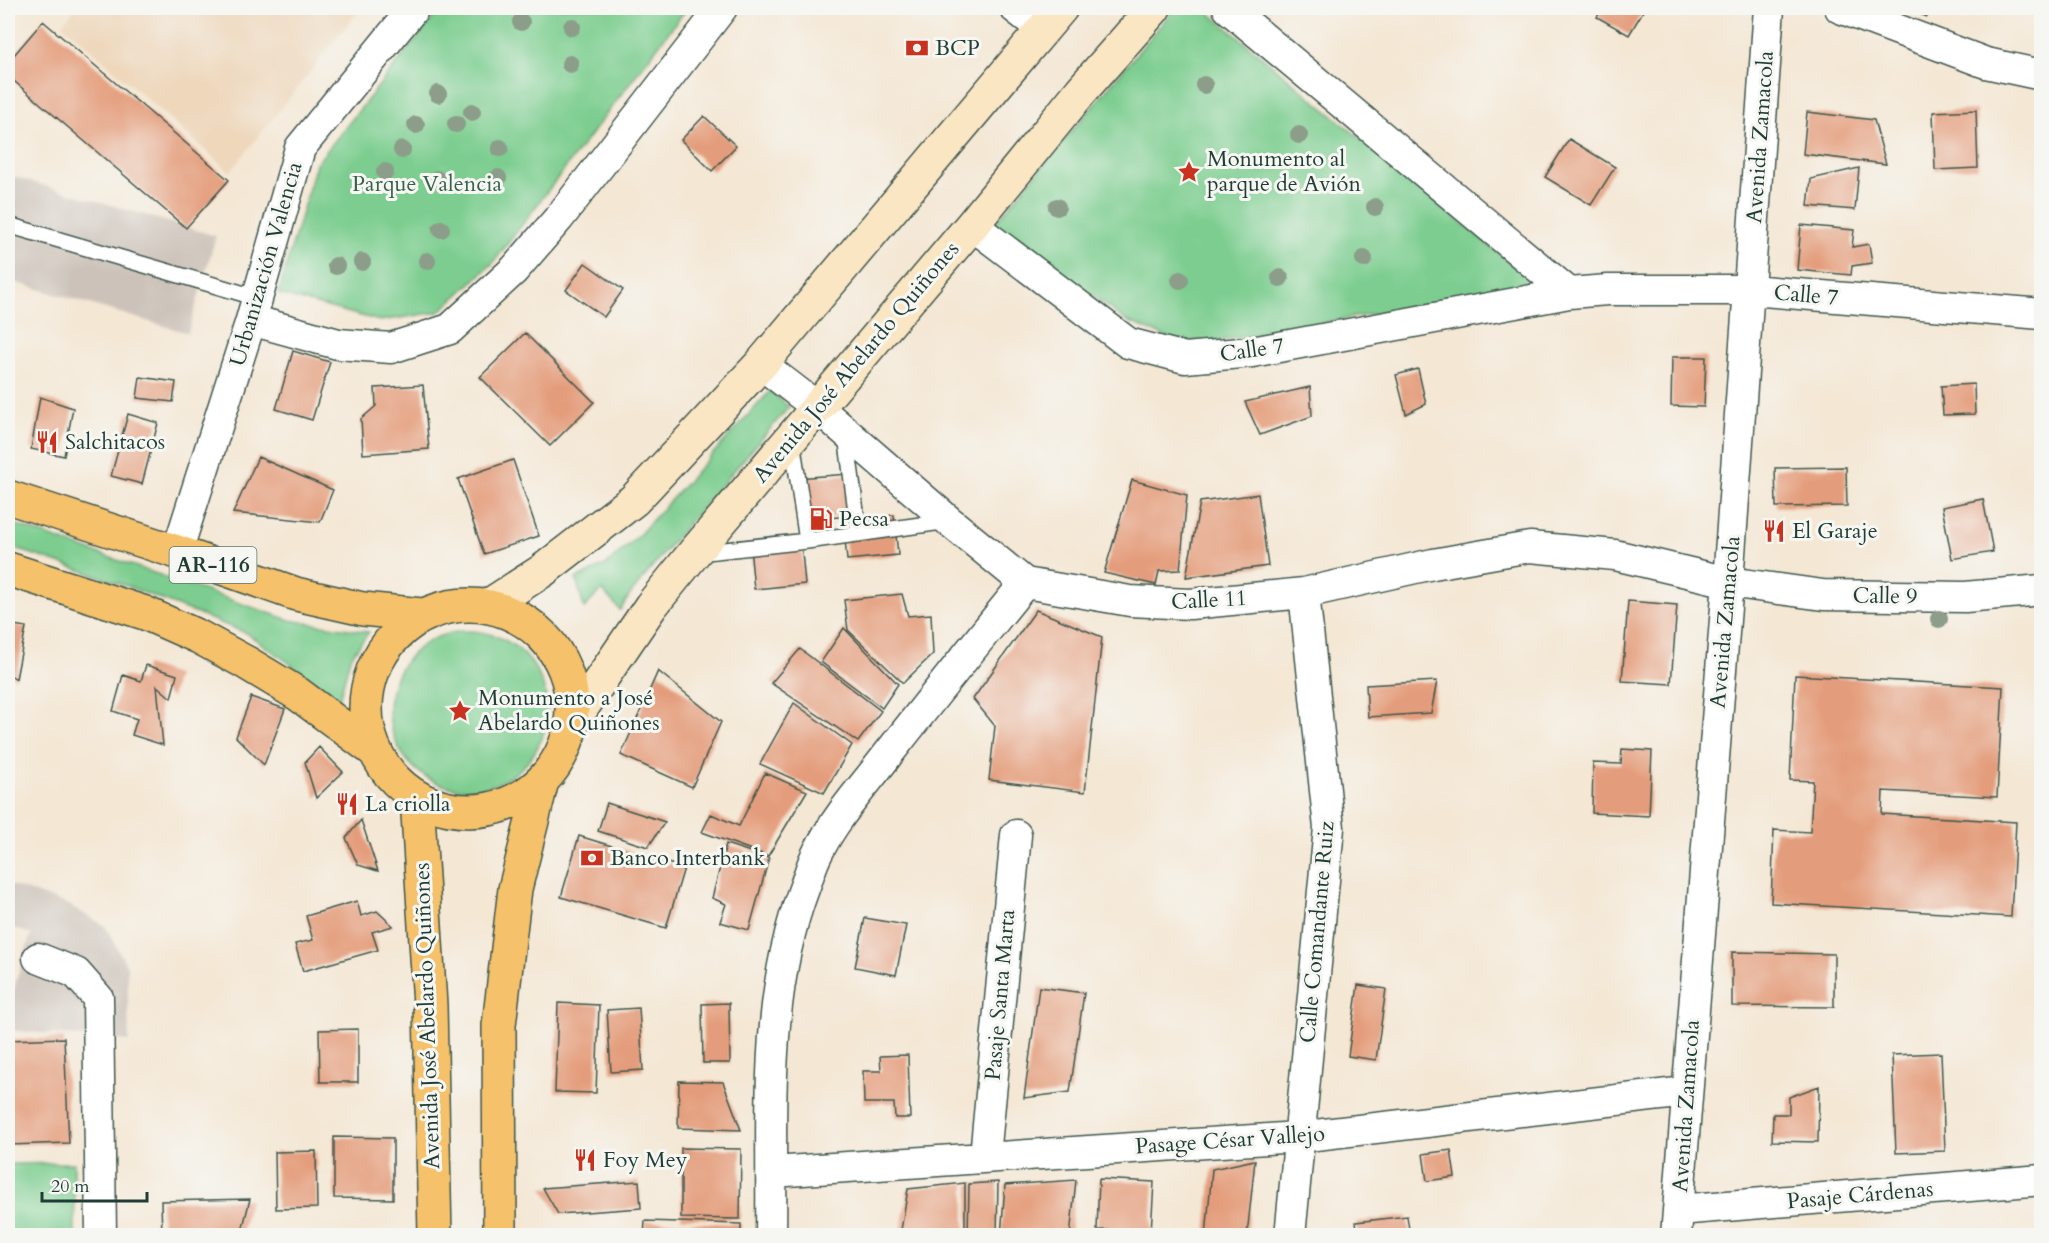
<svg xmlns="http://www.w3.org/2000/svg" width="2049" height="1243" viewBox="0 0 2049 1243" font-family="Cardo,serif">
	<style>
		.built { fill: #eed7bb }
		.industrial { fill: #ccc2b9 }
		.green { fill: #7ccd8f; stroke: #4e8562; stroke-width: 1.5 }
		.building { fill: #e49d7c }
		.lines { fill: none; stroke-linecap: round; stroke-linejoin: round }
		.lane-casing { stroke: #3f564c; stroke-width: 18 }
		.street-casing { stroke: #3f564c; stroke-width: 33 }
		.secondary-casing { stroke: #3f564c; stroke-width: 36 }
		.primary-casing { stroke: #3f564c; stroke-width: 36 }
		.lane { stroke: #fff; stroke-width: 15 }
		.street { stroke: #fff; stroke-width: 30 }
		.secondary { stroke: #fbe6c4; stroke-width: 33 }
		.primary { stroke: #f5c16b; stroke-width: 33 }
		.tree { fill: #8c9d89 }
		.labels { text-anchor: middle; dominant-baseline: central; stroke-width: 6; stroke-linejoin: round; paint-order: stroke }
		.shield { fill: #f6f6f2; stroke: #60746d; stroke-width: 1.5 }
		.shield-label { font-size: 21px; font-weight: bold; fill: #1f3d34 }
		.poi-label { font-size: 22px; fill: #1f3d34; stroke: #f6f6f2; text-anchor: start }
		.street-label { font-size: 22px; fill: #1f3d34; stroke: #f6f6f2 }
		.park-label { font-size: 22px; fill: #36614b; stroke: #f6f6f2 }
	</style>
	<rect width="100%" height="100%" fill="#f6f6f2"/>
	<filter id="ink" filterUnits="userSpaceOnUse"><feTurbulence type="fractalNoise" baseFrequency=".0167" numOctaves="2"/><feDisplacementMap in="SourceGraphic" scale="12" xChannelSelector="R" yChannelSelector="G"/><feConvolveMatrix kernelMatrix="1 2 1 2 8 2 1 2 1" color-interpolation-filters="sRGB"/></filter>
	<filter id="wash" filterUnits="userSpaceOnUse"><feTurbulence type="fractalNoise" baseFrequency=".008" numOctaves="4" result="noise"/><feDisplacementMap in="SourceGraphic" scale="24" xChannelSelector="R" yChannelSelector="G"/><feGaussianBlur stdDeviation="1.35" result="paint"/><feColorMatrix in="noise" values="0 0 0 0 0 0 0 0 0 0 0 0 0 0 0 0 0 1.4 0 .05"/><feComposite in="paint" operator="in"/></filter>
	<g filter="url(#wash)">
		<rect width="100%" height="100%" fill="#f4e7d4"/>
		<!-- built -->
		<path class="built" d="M 76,8 L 361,8 L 230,172 L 62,24 Z"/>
		<!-- industrial -->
		<path class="industrial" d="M 8,175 L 216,236 L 188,333 L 11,281 L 8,291 Z
			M 8,884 L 67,904 L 105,926 L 127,966 L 129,1041 L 8,1030 L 8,1007 L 31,934 L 8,926 Z"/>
		<!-- green -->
		<path class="green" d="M 441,8 L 687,8 L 493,263 L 439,312 L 380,321 L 278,294 L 316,164 Z
			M 1175,8 L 1203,8 L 1537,285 L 1214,342 L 1176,341 L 1125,320 L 995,223 Z
			M 770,391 L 789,407 L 687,525 L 632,592 L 620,610 L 602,590 L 584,608 L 576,579 L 607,564 L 637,537 Z
			M 8,522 L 289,620 L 369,632 L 350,658 L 338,704 L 292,665 L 246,633 L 127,586 L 8,546 Z
			M389 710a79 79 0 1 1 158 0a79 79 0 1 1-158 0Z
			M 74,1163 L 75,1235 L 8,1235 L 8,1164 Z"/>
		<g id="blocks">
			<!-- building -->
			<path class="building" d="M 1603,8 L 1645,8 L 1629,35 L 1597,17 Z
				M 1906,8 L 1929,8 L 1927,17 Z
				M 43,21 L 229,180 L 186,228 L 8,76 L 8,62 Z
				M 1976,110 L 1978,168 L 1935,170 L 1933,112 Z
				M 1807,112 L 1874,120 L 1886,164 L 1803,154 Z
				M 704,116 L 736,146 L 712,171 L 681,140 Z
				M 1569,139 L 1615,167 L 1591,205 L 1545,177 Z
				M 1859,168 L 1855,210 L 1808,206 L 1811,179 Z
				M 1801,225 L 1854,230 L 1852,247 L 1869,244 L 1872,263 L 1852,266 L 1851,275 L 1797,270 Z
				M 585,263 L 623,290 L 604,317 L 566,290 Z
				M 525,333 L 594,402 L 550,446 L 480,377 Z
				M 293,351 L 330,362 L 312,420 L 276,409 Z
				M 1672,357 L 1706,357 L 1704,407 L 1671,406 Z
				M 1418,369 L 1426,404 L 1406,414 L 1396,375 Z
				M 140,377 L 176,382 L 173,402 L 137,398 Z
				M 1974,384 L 1975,414 L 1943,415 L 1941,386 Z
				M 423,385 L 429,449 L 363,454 L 361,419 L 376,406 L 375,388 Z
				M 1310,387 L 1312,416 L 1260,435 L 1245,402 Z
				M 40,397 L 73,408 L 64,456 L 31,449 Z
				M 128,414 L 158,423 L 142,484 L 111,476 Z
				M 258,457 L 333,490 L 320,522 L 233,513 Z
				M 513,460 L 539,536 L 484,554 L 458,479 Z
				M 1846,467 L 1847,506 L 1776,507 L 1775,468 Z
				M 849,474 L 852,516 L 800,520 L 797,478 Z
				M 1132,480 L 1187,495 L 1180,570 L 1159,571 L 1156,585 L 1104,573 Z
				M 1258,494 L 1268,566 L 1186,577 L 1200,502 Z
				M 1983,499 L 1993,552 L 1952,559 L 1942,507 Z
				M 894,515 L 898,555 L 847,560 L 843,520 Z
				M 801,541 L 805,584 L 754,589 L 750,547 Z
				M 902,594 L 908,616 L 931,614 L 933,654 L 903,683 L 848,630 L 844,600 Z
				M 1628,601 L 1677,605 L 1671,684 L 1622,681 Z
				M 1036,610 L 1102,637 L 1085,792 L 989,780 L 995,726 L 973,699 Z
				M 8,624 L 26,627 L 16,679 L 8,674 Z
				M 844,628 L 898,684 L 882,708 L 821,662 Z
				M 800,649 L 881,711 L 858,742 L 771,683 Z
				M 146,665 L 177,675 L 171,698 L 157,686 L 163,745 L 132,735 L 137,719 L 113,711 L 123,675 L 141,681 Z
				M 658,671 L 721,722 L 692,787 L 621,755 Z
				M 1795,675 L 2003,687 L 1997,797 L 1883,791 L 1882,814 L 2016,822 L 2011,917 L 1771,903 L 1774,830 L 1810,832 L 1813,781 L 1790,780 Z
				M 1437,681 L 1431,713 L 1368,717 L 1366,685 Z
				M 251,697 L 285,709 L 264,765 L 236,737 Z
				M 794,703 L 852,745 L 824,793 L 760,764 Z
				M 319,747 L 343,772 L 316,798 L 305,762 Z
				M 1622,749 L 1652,751 L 1649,816 L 1592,813 L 1593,763 L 1621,764 Z
				M 765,773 L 807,791 L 768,856 L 702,832 L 711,814 L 739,826 Z
				M 607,803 L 665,822 L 648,847 L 598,831 Z
				M 361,820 L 378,871 L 358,865 L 346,838 Z
				M 579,836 L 684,868 L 666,928 L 561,897 Z
				M 726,844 L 769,858 L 749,930 L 720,922 L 726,904 L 712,898 Z
				M 357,901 L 361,916 L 377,911 L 393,926 L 372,932 L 378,950 L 303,971 L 295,944 L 313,940 L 306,916 Z
				M 865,918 L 906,925 L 896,975 L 855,967 Z
				M 1732,952 L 1834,954 L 1834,1007 L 1732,1006 Z
				M 1358,985 L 1386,989 L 1376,1060 L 1348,1056 Z
				M 1039,987 L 1084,993 L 1070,1092 L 1024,1098 Z
				M 558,1003 L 599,1005 L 596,1093 L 555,1092 Z
				M 729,1003 L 730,1063 L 703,1063 L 702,1004 Z
				M 639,1008 L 643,1070 L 611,1072 L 607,1010 Z
				M 358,1029 L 358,1082 L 320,1082 L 319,1030 Z
				M 64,1038 L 69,1143 L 8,1145 L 8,1040 Z
				M 1941,1053 L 1945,1151 L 1896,1153 L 1892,1055 Z
				M 908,1055 L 910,1118 L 895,1118 L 894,1103 L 864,1103 L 863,1071 L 881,1071 L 880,1056 Z
				M 679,1081 L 723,1082 L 741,1130 L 678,1128 Z
				M 1819,1086 L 1818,1142 L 1772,1141 L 1773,1114 L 1789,1114 L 1789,1097 Z
				M 334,1137 L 393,1138 L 393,1199 L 334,1198 Z
				M 681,1148 L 741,1149 L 740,1219 L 681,1218 Z
				M 1451,1150 L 1455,1177 L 1427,1181 L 1423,1154 Z
				M 316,1151 L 317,1208 L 276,1209 L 275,1152 Z
				M 1255,1160 L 1247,1236 L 1206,1236 L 1212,1169 Z
				M 1099,1179 L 1154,1182 L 1151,1232 L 1097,1230 Z
				M 1076,1180 L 1070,1236 L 1001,1236 L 1005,1185 Z
				M 639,1181 L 641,1208 L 558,1214 L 543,1188 Z
				M 998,1182 L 997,1236 L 968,1236 L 969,1184 Z
				M 965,1183 L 965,1236 L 900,1236 L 908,1189 Z
				M 250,1199 L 241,1235 L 162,1236 L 161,1201 Z
				M 1407,1216 L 1410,1236 L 1358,1236 L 1356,1222 Z
				M 645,1221 L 741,1224 L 741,1236 L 644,1236 Z"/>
		</g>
	</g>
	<g filter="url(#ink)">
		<use href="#blocks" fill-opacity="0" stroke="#3f564c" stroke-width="1.5"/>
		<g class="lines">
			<!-- lane casing -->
			<g class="lane-casing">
				<path id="lane" d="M 8,225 L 258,298
					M 846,435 L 859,534
					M 792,440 L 807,541
					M 697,553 L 807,541 L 949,521"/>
			</g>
			<!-- street casing -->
			<g class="street-casing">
				<path id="street" d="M 1015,8 L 1042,29
					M 1228,8 L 1569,293
					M 1840,8 L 1986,63 L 2042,75
					M 972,225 L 1128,343 L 1185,358 L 1252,352 L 1569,293 L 1608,290 L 1750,290 L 2042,314
					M 251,320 L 338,344 L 391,348 L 450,329 L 514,270 L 559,218 L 722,8
					M 761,364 L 817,407 L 949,521 L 1025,583 L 1130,601 L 1190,604 L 1304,593 L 1433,564 L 1530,547 L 1615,555 L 1728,582 L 1823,595 L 1965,597 L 2042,590
					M 177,552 L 251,320 L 300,148 L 414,8
					M 38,958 L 76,973 L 98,998 L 101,1236
					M 985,1156 L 1016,835
					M 772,1172 L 1298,1137 L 1686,1092
					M 1678,1210 L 2042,1180
					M 771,1236 C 773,1118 762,999 805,886 C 809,875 812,863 818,852 C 836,816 865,785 889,753 C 934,696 979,639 1025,583
					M 1290,1236 L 1329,828 L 1304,593
					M 1676,1236 L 1728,582 L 1769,8"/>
			</g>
			<!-- secondary casing -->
			<g class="secondary-casing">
				<path id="secondary" d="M 488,606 L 542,571 L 634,500 L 761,364 L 1061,8
					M 570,725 L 651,606 L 694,553 L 972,225 L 1081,91 L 1154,8"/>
			</g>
			<!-- primary casing -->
			<g class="primary-casing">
				<path id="primary" d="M 8,497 L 177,552 L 296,594 L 363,609 L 422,615
					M 8,569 L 145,613 L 199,637 L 245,662 L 298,694 L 375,751
					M366 708a103 103 0 1 1 206 0a103 103 0 1 1-206 0Z
					M 417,798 L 430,1005 L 435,1236
					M 500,1236 L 499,1025 L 515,889 L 542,781"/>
			</g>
			<!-- lane -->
			<use href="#lane" class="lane"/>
			<!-- street -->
			<use href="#street" class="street"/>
			<!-- secondary -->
			<use href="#secondary" class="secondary"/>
			<!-- primary -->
			<use href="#primary" class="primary"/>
		</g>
		<!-- trees -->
		<g class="tree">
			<circle cx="521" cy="22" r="9"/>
			<circle cx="572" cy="27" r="9"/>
			<circle cx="570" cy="64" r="9"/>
			<circle cx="1204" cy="85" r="9"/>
			<circle cx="438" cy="94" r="9"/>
			<circle cx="472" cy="112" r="9"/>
			<circle cx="456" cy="124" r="9"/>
			<circle cx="416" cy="125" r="9"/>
			<circle cx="1299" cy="135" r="9"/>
			<circle cx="500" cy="148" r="9"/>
			<circle cx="402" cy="150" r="9"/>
			<circle cx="385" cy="172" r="9"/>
			<circle cx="498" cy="178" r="9"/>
			<circle cx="437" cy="179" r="9"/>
			<circle cx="1057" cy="207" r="9"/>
			<circle cx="1375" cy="207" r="9"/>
			<circle cx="441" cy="229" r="9"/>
			<circle cx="1364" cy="259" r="9"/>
			<circle cx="427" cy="261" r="9"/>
			<circle cx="362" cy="262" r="9"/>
			<circle cx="336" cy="266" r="9"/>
			<circle cx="1280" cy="278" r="9"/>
			<circle cx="1180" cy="280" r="9"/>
			<circle cx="1939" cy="619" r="9"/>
		</g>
	</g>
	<!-- icons -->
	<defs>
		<g id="bank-bare" transform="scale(1.8)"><path d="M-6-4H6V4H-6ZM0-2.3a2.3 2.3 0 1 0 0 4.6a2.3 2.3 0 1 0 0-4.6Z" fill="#c8321e" stroke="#f6f6f2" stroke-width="2.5" paint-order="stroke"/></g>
		<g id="sight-bare" transform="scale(1.8)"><path d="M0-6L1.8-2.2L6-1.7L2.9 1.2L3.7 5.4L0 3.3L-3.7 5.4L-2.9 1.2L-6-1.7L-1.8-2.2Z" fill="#c8321e" stroke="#f6f6f2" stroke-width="2.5" paint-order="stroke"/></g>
		<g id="restaurant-bare" transform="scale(1.8)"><path d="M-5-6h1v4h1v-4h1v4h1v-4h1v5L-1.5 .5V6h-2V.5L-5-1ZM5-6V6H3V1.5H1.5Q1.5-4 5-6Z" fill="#c8321e" stroke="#f6f6f2" stroke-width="2.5" paint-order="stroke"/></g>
		<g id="fuel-bare" transform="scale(1.8)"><path d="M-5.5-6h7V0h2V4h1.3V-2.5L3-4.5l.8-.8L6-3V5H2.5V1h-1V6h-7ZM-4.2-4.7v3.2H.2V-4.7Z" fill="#c8321e" stroke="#f6f6f2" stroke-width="2.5" paint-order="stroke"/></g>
	</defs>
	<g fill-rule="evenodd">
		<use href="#bank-bare" x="917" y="48"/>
		<use href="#sight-bare" x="1189" y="172"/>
		<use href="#restaurant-bare" x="47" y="442"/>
		<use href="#fuel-bare" x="821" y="519"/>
		<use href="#restaurant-bare" x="1774" y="531"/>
		<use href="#sight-bare" x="460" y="711"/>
		<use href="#restaurant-bare" x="347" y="804"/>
		<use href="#bank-bare" x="592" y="858"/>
		<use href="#restaurant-bare" x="585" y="1160"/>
	</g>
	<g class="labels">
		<!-- shield labels -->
		<rect class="shield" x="169.5" y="547" width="87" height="36" rx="4.5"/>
		<g class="shield-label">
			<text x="213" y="565">AR-116</text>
		</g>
		<!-- poi labels -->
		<g class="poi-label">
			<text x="935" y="48">BCP</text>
			<text x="1207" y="159">Monumento al<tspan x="1207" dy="25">parque de Avión</tspan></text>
			<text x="65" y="442">Salchitacos</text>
			<text x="839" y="519">Pecsa</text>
			<text x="1792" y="531">El Garaje</text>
			<text x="478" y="698">Monumento a José<tspan x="478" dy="25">Abelardo Quiñones</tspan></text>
			<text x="365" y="804">La criolla</text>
			<text x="610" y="858">Banco Interbank</text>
			<text x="603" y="1160">Foy Mey</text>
		</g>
		<!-- street labels -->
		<g class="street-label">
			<text transform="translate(1760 137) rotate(-86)">Avenida Zamacola</text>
			<text transform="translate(266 264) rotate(-74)">Urbanización Valencia</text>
			<text transform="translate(1806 295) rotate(5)">Calle 7</text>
			<text transform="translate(1252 350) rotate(-8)">Calle 7</text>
			<text transform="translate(856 362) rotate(-50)">Avenida José Abelardo Quiñones</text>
			<text transform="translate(1885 596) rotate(1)">Calle 9</text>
			<text transform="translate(1209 600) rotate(-3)">Calle 11</text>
			<text transform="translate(1725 622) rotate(-85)">Avenida Zamacola</text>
			<text transform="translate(1317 932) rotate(-85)">Calle Comandante Ruiz</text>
			<text transform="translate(1000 995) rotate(-85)">Pasaje Santa Marta</text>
			<text transform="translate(427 1016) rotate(-92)">Avenida José Abelardo Quiñones</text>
			<text transform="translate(1686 1106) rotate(-86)">Avenida Zamacola</text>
			<text transform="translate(1230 1140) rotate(-4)">Pasage César Vallejo</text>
			<text transform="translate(1860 1195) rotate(-5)">Pasaje Cárdenas</text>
		</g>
		<!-- park labels -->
		<g class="park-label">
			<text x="427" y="184">Parque Valencia</text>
		</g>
	</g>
	<!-- margin -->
	<rect width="2049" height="1243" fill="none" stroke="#f6f6f2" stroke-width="30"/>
	<!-- scale -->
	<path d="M42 1192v9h105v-9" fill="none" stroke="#1f3d34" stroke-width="3"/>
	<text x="51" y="1192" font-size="18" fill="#1f3d34" stroke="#f6f6f2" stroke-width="4.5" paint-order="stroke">20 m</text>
</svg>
